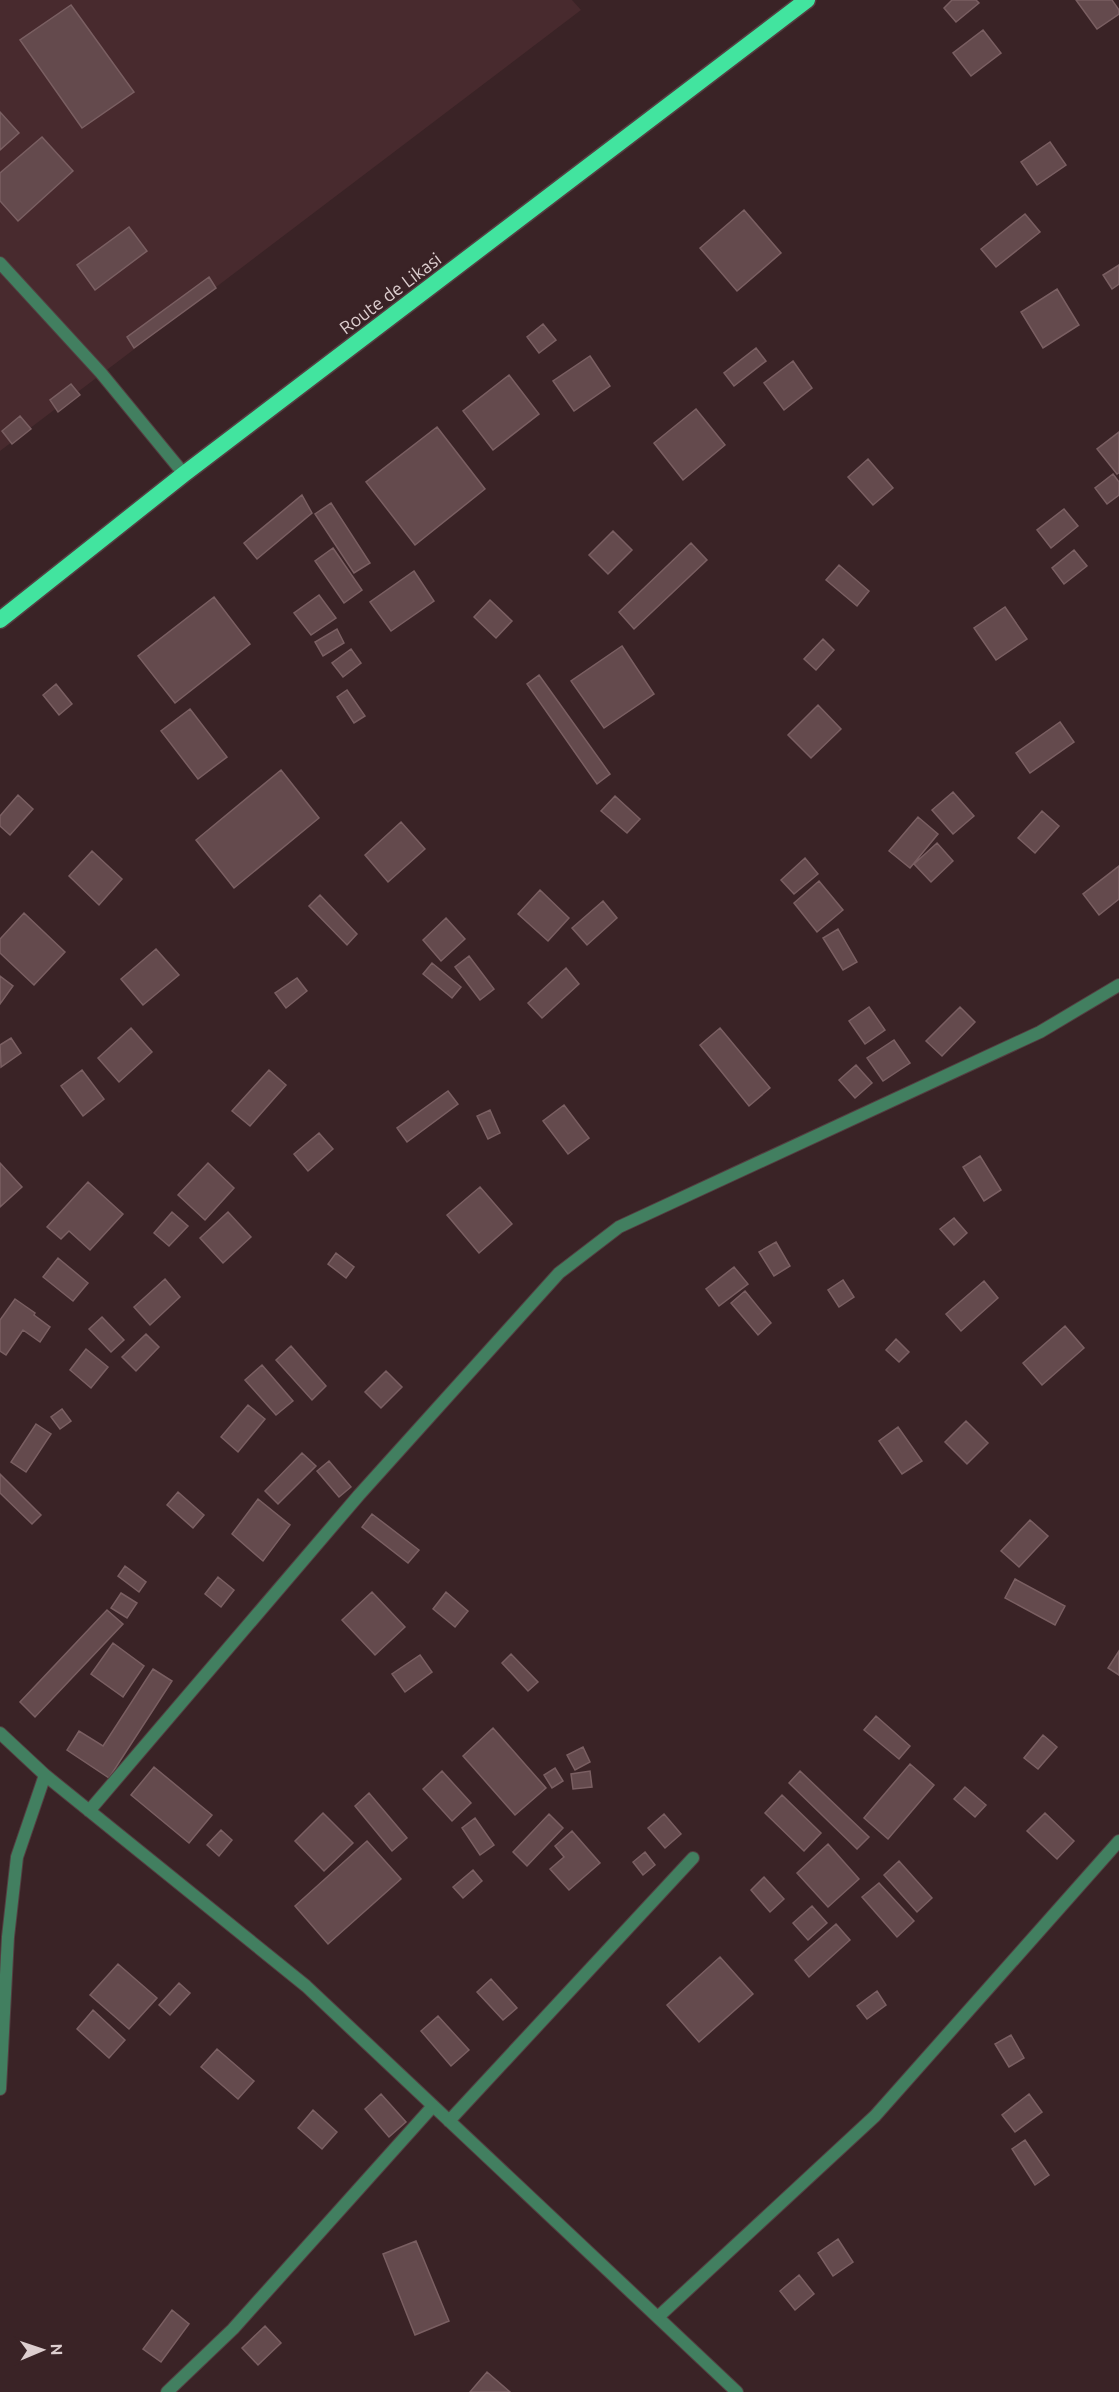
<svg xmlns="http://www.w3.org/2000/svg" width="1119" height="2392" viewBox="0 0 1119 2392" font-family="Ubuntu,sans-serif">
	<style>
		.built { fill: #482a2e }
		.building { fill: #644a4d; stroke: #7a5f62; stroke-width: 1.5 }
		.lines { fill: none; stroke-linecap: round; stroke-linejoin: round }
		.service-casing { stroke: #543e41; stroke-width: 14 }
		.minor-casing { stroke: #543e41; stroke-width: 14 }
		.trunk-casing { stroke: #543e41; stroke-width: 19 }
		.service { stroke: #427f60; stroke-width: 12 }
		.minor { stroke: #427f60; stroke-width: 12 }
		.trunk { stroke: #42e49f; stroke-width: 16 }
		.labels { text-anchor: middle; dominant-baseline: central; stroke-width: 5; stroke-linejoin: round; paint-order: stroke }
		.street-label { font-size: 18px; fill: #ddcecf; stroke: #3a2326 }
	</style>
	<rect width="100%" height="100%" fill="#3a2326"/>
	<!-- built -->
	<path class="built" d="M 0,0 L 572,0 L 581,10 L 0,451 Z"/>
	<!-- building -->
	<path class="building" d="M 952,0 L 976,0 L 979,3 L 956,22 L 944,8 Z
		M 1076,0 L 1112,0 L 1119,10 L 1119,14 L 1097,29 Z
		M 71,5 L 134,92 L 82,128 L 20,40 Z
		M 983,30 L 1001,53 L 971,76 L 953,53 Z
		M 0,112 L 19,133 L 0,150 Z
		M 42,137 L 73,171 L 18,221 L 0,201 L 0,173 Z
		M 1050,142 L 1066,165 L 1037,185 L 1021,162 Z
		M 744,210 L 781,253 L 737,291 L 700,248 Z
		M 1025,214 L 1040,232 L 996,267 L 981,249 Z
		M 129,227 L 147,251 L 95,290 L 77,265 Z
		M 1119,265 L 1119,284 L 1112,289 L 1103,275 Z
		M 209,277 L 216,288 L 134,348 L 127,337 Z
		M 1057,289 L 1079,325 L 1043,348 L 1021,312 Z
		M 543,324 L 556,340 L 539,353 L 527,337 Z
		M 756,348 L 766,361 L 734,386 L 724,373 Z
		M 590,356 L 610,386 L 574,411 L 553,381 Z
		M 793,361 L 812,388 L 784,410 L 764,383 Z
		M 509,375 L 539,414 L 493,450 L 463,411 Z
		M 71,384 L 80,395 L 58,412 L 50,400 Z
		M 696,409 L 725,445 L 683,480 L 654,443 Z
		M 20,416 L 31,429 L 12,444 L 2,431 Z
		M 437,427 L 485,489 L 415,545 L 366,482 Z
		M 1119,432 L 1119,473 L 1117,474 L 1097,449 Z
		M 868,459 L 893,488 L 873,505 L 848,477 Z
		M 1113,474 L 1119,482 L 1119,495 L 1107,504 L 1095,488 Z
		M 302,495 L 312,513 L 257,559 L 244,543 Z
		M 331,503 L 370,563 L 354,573 L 315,514 Z
		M 1064,509 L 1078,526 L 1051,548 L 1037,530 Z
		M 613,531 L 632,550 L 608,574 L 589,555 Z
		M 691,543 L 707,560 L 634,629 L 619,612 Z
		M 333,548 L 362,590 L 344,603 L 315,561 Z
		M 1074,550 L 1087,566 L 1064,584 L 1052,568 Z
		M 839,565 L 869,591 L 857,606 L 826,580 Z
		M 414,571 L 434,601 L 391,631 L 370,602 Z
		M 319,595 L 336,618 L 311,635 L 294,613 Z
		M 214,597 L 250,644 L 175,703 L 138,656 Z
		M 490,600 L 512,621 L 496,638 L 474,617 Z
		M 1005,607 L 1027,639 L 996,660 L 974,628 Z
		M 337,629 L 344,643 L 323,656 L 315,642 Z
		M 823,639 L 834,650 L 816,670 L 804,659 Z
		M 622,646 L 654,694 L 604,728 L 571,681 Z
		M 351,649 L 361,663 L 343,677 L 332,663 Z
		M 539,675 L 610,774 L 597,784 L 527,684 Z
		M 56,684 L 72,704 L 59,715 L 43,695 Z
		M 347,690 L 365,716 L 354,723 L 337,697 Z
		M 818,705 L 841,729 L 811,758 L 788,735 Z
		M 190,709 L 227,757 L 198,779 L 161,731 Z
		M 1060,722 L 1074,742 L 1030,773 L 1016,753 Z
		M 281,770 L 319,818 L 234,888 L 196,840 Z
		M 953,792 L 974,816 L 953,834 L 932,810 Z
		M 18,795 L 33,809 L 10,835 L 0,826 L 0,816 Z
		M 615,796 L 640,819 L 627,833 L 601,811 Z
		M 1042,811 L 1059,826 L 1035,853 L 1018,838 Z
		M 918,817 L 938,834 L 910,868 L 889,851 Z
		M 401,822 L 425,849 L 388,882 L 365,855 Z
		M 937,843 L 953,861 L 931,882 L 914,864 Z
		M 92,851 L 122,879 L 99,905 L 69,876 Z
		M 805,858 L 818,874 L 794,894 L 781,880 Z
		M 1119,866 L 1119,899 L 1099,915 L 1083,894 Z
		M 819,881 L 843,910 L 817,932 L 794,903 Z
		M 540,890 L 569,918 L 548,941 L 518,914 Z
		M 320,895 L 357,934 L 347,945 L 309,906 Z
		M 603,901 L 617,918 L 587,945 L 572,928 Z
		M 24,913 L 65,952 L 34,985 L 0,953 L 0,939 Z
		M 446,918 L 465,939 L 441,961 L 423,940 Z
		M 838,929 L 857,962 L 843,970 L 823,938 Z
		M 156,949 L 179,975 L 143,1005 L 121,979 Z
		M 469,956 L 494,989 L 480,1000 L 455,967 Z
		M 432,963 L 461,987 L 452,998 L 423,974 Z
		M 566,968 L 579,984 L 542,1018 L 528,1003 Z
		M 0,976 L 13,986 L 0,1004 Z
		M 297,978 L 307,991 L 286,1008 L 275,993 Z
		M 869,1007 L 885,1030 L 865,1044 L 849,1021 Z
		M 960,1007 L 975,1022 L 942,1056 L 926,1041 Z
		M 131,1028 L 152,1052 L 119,1082 L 98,1058 Z
		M 720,1028 L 770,1088 L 749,1106 L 700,1045 Z
		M 11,1038 L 21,1053 L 1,1067 L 0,1045 Z
		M 894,1040 L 910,1063 L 883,1081 L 867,1058 Z
		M 856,1065 L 872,1083 L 855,1098 L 839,1080 Z
		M 82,1070 L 104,1099 L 83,1116 L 61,1086 Z
		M 269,1070 L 286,1085 L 250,1126 L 232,1111 Z
		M 448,1091 L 458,1104 L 407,1142 L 397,1128 Z
		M 564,1105 L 589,1138 L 568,1154 L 543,1121 Z
		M 490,1110 L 500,1133 L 488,1139 L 477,1116 Z
		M 319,1133 L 333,1149 L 308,1171 L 294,1154 Z
		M 980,1156 L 1001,1190 L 984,1201 L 963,1167 Z
		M 0,1163 L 22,1187 L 0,1207 Z
		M 208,1163 L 234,1188 L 205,1220 L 178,1195 Z
		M 88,1182 L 123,1214 L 90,1250 L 69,1231 L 61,1239 L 47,1227 Z
		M 480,1187 L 512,1224 L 479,1253 L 447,1215 Z
		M 172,1212 L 188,1226 L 169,1246 L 154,1233 Z
		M 228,1212 L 251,1237 L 223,1263 L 200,1238 Z
		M 954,1218 L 967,1233 L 954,1245 L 940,1229 Z
		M 776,1242 L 790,1266 L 774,1276 L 759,1252 Z
		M 336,1253 L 354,1267 L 346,1278 L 328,1264 Z
		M 58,1258 L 88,1283 L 73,1301 L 43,1277 Z
		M 734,1267 L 748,1284 L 719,1306 L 706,1289 Z
		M 165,1279 L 180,1297 L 150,1325 L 134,1307 Z
		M 843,1280 L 854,1297 L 839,1307 L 828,1290 Z
		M 984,1281 L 998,1298 L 961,1331 L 946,1314 Z
		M 745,1291 L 771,1323 L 758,1335 L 731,1303 Z
		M 15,1299 L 35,1313 L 34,1315 L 50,1327 L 40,1342 L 23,1330 L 6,1355 L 0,1351 L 0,1320 Z
		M 102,1317 L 124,1340 L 111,1352 L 89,1329 Z
		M 1065,1326 L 1084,1348 L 1042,1385 L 1023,1363 Z
		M 146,1334 L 159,1347 L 136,1371 L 122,1357 Z
		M 896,1339 L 909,1352 L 899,1362 L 886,1350 Z
		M 291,1346 L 326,1386 L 312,1400 L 276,1360 Z
		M 86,1349 L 108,1367 L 91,1388 L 70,1370 Z
		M 262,1365 L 293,1401 L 276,1415 L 245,1380 Z
		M 386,1371 L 402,1387 L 381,1408 L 365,1392 Z
		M 248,1405 L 265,1419 L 238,1452 L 221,1437 Z
		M 62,1409 L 71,1421 L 60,1429 L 51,1417 Z
		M 966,1421 L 988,1443 L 967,1464 L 945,1442 Z
		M 36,1424 L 51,1434 L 26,1472 L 11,1462 Z
		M 898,1427 L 922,1461 L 902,1474 L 879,1441 Z
		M 302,1453 L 316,1466 L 278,1504 L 265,1491 Z
		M 329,1461 L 351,1487 L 339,1497 L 317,1471 Z
		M 0,1474 L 41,1515 L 32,1524 L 0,1493 Z
		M 178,1492 L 204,1515 L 193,1528 L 167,1505 Z
		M 258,1499 L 290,1525 L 263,1561 L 232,1534 Z
		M 372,1514 L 419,1550 L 408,1563 L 362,1527 Z
		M 1030,1520 L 1048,1536 L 1019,1567 L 1001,1551 Z
		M 125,1566 L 146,1582 L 139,1592 L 118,1576 Z
		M 218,1577 L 234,1590 L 221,1607 L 205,1594 Z
		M 1015,1579 L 1065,1606 L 1055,1625 L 1005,1598 Z
		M 372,1592 L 405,1627 L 375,1655 L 342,1620 Z
		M 446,1592 L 468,1611 L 455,1627 L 433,1609 Z
		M 121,1593 L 137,1603 L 127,1618 L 111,1608 Z
		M 107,1610 L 123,1624 L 35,1717 L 20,1702 Z
		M 113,1643 L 144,1666 L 123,1697 L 91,1674 Z
		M 1119,1651 L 1119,1675 L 1108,1668 Z
		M 511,1654 L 538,1682 L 528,1691 L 502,1663 Z
		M 420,1655 L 432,1672 L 405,1692 L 392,1674 Z
		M 153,1669 L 172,1681 L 109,1778 L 67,1750 L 79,1731 L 103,1746 Z
		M 876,1716 L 910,1746 L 899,1759 L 864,1730 Z
		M 493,1728 L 546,1788 L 515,1815 L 463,1756 Z
		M 1043,1735 L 1057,1747 L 1038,1769 L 1024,1758 Z
		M 583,1747 L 590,1762 L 575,1770 L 567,1755 Z
		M 910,1764 L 934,1785 L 888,1839 L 864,1818 Z
		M 154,1767 L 212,1815 L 189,1843 L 131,1795 Z
		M 555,1768 L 563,1781 L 552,1788 L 544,1775 Z
		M 442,1771 L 471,1803 L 452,1821 L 423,1789 Z
		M 590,1771 L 592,1787 L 573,1789 L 571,1774 Z
		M 800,1771 L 869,1837 L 857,1849 L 789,1783 Z
		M 965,1787 L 986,1805 L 975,1817 L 954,1799 Z
		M 369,1793 L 407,1838 L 392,1851 L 355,1806 Z
		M 782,1795 L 821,1833 L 804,1851 L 765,1813 Z
		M 323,1813 L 353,1843 L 324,1871 L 295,1841 Z
		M 1045,1813 L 1074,1841 L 1057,1859 L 1027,1831 Z
		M 549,1814 L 563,1828 L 527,1866 L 513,1852 Z
		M 664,1814 L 681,1834 L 665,1848 L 648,1828 Z
		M 475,1818 L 494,1845 L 480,1855 L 462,1828 Z
		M 221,1830 L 232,1840 L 219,1856 L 207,1845 Z
		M 572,1831 L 600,1863 L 569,1890 L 550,1869 L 564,1857 L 555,1846 Z
		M 367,1841 L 401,1879 L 328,1944 L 295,1906 Z
		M 828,1844 L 859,1879 L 828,1907 L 797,1873 Z
		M 645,1852 L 655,1865 L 643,1875 L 633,1862 Z
		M 899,1861 L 932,1898 L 917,1912 L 884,1875 Z
		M 473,1870 L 482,1881 L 463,1898 L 453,1887 Z
		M 764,1877 L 784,1899 L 770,1912 L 751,1890 Z
		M 879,1883 L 914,1921 L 897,1937 L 862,1897 Z
		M 812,1906 L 827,1923 L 808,1940 L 793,1923 Z
		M 836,1924 L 850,1940 L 809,1977 L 795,1960 Z
		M 720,1957 L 753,1994 L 699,2042 L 667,2005 Z
		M 118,1964 L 157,1998 L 129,2029 L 90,1995 Z
		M 491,1979 L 517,2008 L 503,2020 L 477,1992 Z
		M 179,1983 L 190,1993 L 170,2015 L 159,2005 Z
		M 877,1991 L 886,2005 L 867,2019 L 857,2006 Z
		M 93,2010 L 125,2040 L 109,2058 L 77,2029 Z
		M 438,2016 L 469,2050 L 451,2066 L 421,2031 Z
		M 1011,2035 L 1024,2058 L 1009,2067 L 995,2044 Z
		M 217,2049 L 254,2081 L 238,2099 L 201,2067 Z
		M 381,2094 L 406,2122 L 389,2137 L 365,2109 Z
		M 1029,2094 L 1042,2112 L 1015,2132 L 1002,2115 Z
		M 313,2110 L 337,2132 L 322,2149 L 298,2128 Z
		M 1025,2140 L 1049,2175 L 1035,2185 L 1012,2149 Z
		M 838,2239 L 853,2262 L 833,2276 L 818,2253 Z
		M 416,2241 L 449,2321 L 415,2335 L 383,2254 Z
		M 799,2275 L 814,2294 L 795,2310 L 780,2291 Z
		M 172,2310 L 189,2324 L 161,2362 L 143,2349 Z
		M 265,2326 L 281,2343 L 258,2365 L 242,2348 Z
		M 487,2372 L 510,2392 L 470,2392 Z"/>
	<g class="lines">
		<!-- service casing -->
		<g class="service-casing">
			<path id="service" d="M 0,263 L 101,373 L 184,474"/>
		</g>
		<!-- minor casing -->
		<g class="minor-casing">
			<path id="minor" d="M 0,1733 L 45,1775 L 306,1986 L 737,2392
				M 89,1811 L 359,1495 L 559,1273 L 619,1227 L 1040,1032 L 1119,985
				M 0,2089 L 8,1937 L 17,1857 L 45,1775
				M 449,2121 L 693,1858
				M 658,2317 L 875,2116 L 1119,1841
				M 167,2392 L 233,2329 L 433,2106"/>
		</g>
		<!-- trunk casing -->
		<g class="trunk-casing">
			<path id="trunk" d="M 0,620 L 184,474 L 807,0"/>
		</g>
		<!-- service -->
		<use href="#service" class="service"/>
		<!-- minor -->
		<use href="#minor" class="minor"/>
		<!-- trunk -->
		<use href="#trunk" class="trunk"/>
	</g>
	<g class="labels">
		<!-- street labels -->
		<g class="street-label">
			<text transform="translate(390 293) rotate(-37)">Route de Likasi</text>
		</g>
	</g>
	<!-- north arrow -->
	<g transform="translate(42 2350) rotate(88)" stroke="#3a2326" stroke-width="4.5" paint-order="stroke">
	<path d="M0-4.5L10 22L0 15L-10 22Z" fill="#ddcecf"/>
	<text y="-9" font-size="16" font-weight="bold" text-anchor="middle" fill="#ddcecf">N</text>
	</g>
</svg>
